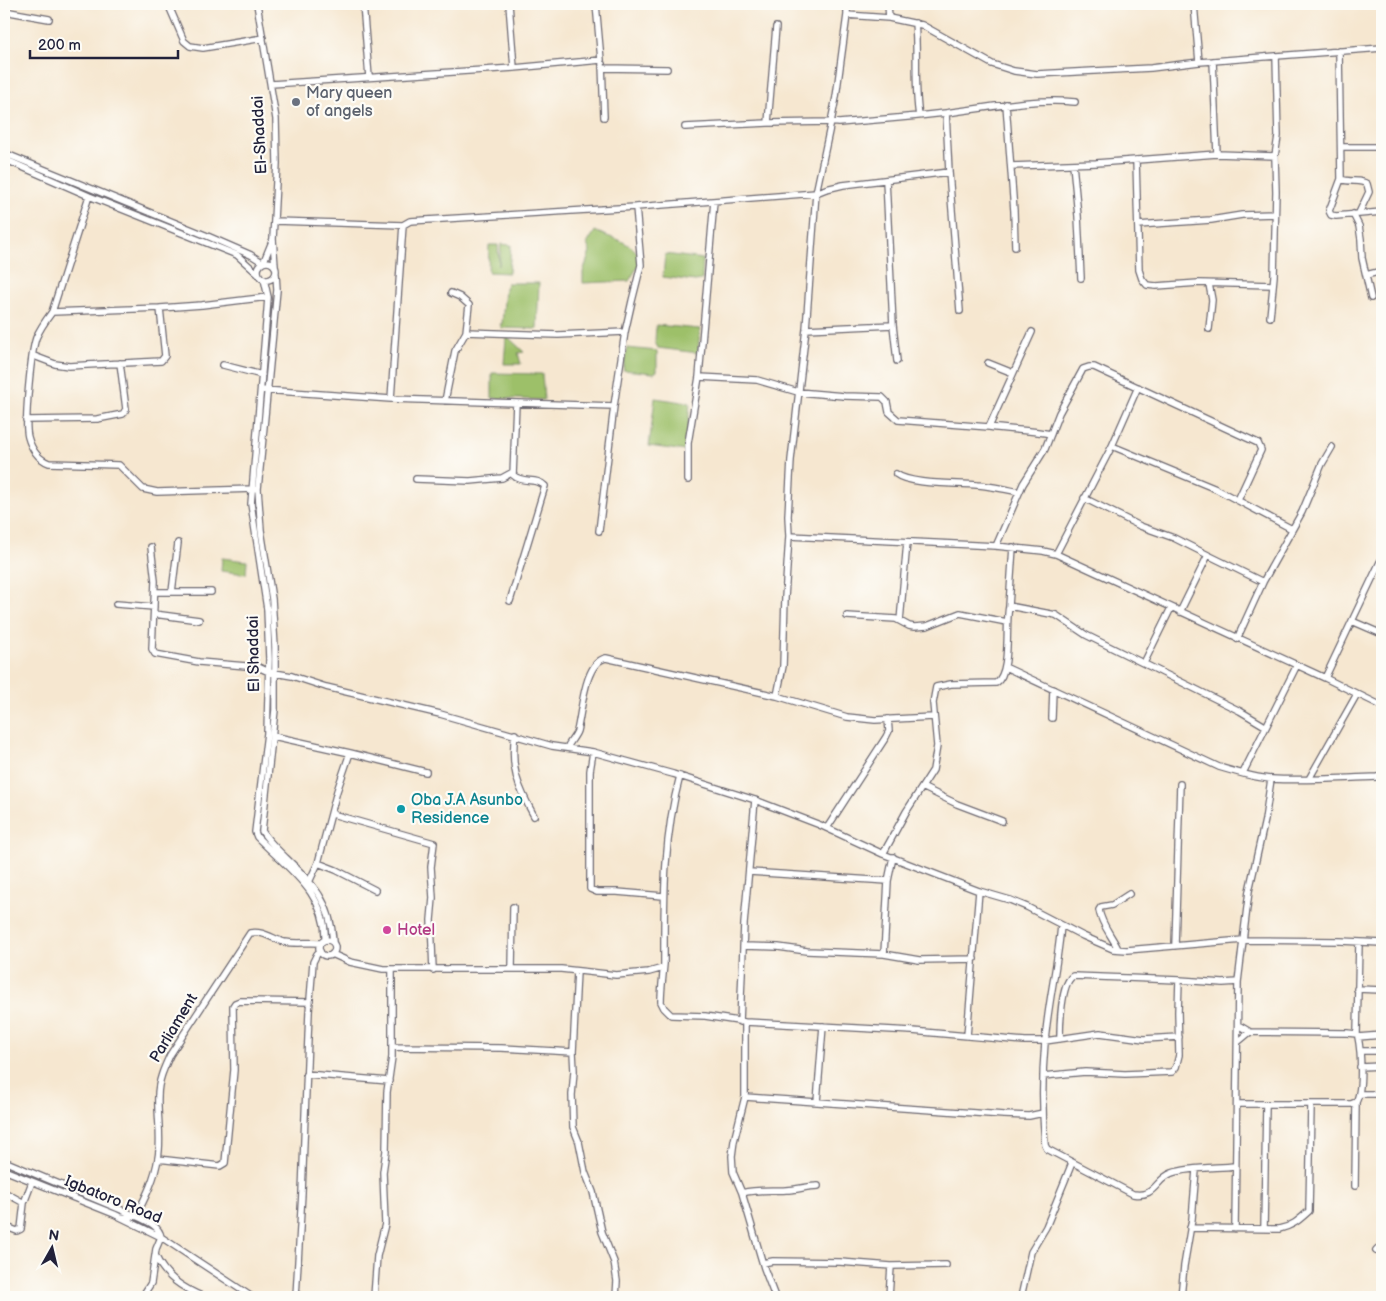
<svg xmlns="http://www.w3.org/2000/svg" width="1386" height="1301" viewBox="0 0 1386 1301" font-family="'Balsamiq Sans',sans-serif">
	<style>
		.green { fill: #9dc069; stroke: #607152 }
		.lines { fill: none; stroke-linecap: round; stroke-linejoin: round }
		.minor-casing { stroke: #6c676f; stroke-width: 8 }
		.minor { stroke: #fff; stroke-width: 5.5 }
		.worship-dot { fill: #6b7280; stroke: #fdfcf7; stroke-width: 2 }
		.culture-dot { fill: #0f9aa8; stroke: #fdfcf7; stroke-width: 2 }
		.hotel-dot { fill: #d1479c; stroke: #fdfcf7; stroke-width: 2 }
		.labels { text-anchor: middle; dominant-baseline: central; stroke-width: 4.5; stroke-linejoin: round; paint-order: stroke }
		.worship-label { font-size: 16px; fill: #5b616d; stroke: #fdfcf7; text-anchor: start }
		.street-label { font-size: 16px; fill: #22223b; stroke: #fdfcf7 }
		.culture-label { font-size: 16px; fill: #0d838f; stroke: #fdfcf7; text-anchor: start }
		.hotel-label { font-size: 16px; fill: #b23c85; stroke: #fdfcf7; text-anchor: start }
	</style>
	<rect width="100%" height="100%" fill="#fdfcf7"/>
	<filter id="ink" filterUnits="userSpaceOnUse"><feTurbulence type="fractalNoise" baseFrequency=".02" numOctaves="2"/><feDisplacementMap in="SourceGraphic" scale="10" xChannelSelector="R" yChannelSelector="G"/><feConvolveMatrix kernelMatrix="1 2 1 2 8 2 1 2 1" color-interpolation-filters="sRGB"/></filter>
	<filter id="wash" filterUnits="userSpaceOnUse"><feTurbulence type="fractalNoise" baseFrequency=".0096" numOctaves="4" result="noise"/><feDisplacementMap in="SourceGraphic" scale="20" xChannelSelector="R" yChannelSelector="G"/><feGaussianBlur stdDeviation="1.12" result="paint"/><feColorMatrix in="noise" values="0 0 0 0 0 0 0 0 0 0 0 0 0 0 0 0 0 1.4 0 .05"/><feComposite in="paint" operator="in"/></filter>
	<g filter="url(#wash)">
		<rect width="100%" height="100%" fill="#f6e7d0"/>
		<!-- green -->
		<path class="green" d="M 595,231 C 613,240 632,240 642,260 L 629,281 L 583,283 L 583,272 L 590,252 L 587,244 Z
			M 501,244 L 511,245 L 509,273 L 488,272 L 489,245 L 498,245 L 499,266 Z
			M 665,254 L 703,259 L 702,280 L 695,281 L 663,277 Z
			M 507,283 L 539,283 L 537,329 L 502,328 L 500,324 L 502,324 L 505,289 Z
			M 656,325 L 700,329 L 698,353 L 658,348 L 655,342 Z
			M 506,338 L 509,338 L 524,352 L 518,353 L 521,364 L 504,364 Z
			M 627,348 L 657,351 L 657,371 L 654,373 L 623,370 Z
			M 492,373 L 542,374 L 544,400 L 492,398 Z
			M 655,398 L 690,403 L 686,451 L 649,446 Z
			M 222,558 L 247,561 L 246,574 L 221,571 Z"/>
	</g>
	<g filter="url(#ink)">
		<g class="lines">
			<!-- minor casing -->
			<g class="minor-casing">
				<path id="minor" d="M 168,4 L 184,41 L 190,46 L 203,48 L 263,38
					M 257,4 L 276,119 L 277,163 L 273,239 L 275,266
					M 363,4 L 369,77
					M 509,4 L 514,68
					M 847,4 L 847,15 L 889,18 L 888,4
					M 1194,4 L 1199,62 L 1213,61
					M 4,11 L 49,19
					M 847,15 L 836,97 L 831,122 L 839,123 C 875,120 910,117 946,113 C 989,108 1031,98 1075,102
					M 889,18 L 922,25 L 992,64 L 1014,71 L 1037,74 L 1151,68 L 1199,62
					M 915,23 C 918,54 914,85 919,116
					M 776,27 L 768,123 L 831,122 L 816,193 L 826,189 L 843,185 L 949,172 L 946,113
					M 1339,51 L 1341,179 L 1329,211 L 1331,215 L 1336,216 L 1382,212
					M 602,64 L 604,117
					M 602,68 L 667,69
					M 271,84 L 514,68 L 601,60 L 596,4
					M 1006,104 L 1014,211 L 1015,247
					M 685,127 L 768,123
					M 1341,147 L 1382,147
					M 4,153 L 205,235 L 251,255 L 262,262
					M 1275,156 L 1217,154 L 1213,61 L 1276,56
					M 4,159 L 89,196 L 237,255 L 258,274
					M 1136,160 L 1139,270 L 1142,279 L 1147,285 L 1156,286 L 1199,283 L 1272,285
					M 1073,164 L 1078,216 L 1081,278
					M 1011,166 L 1096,163 L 1217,154
					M 949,172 L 960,311
					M 1341,179 C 1350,183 1360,179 1367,184 L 1369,192 L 1359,213
					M 886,180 L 893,325 L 897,361
					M 1353,214 L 1359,226 L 1361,239 L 1362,258 L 1371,298
					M 275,221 L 403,225 L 410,221 L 636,207 L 816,193 L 806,329 L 791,460 L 788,516 L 789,536 L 785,598 L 783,666 L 777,696
					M 403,225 L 391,399 L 614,406 L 625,332 L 632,301 L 641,265 L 636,207
					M 1138,225 L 1211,220 L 1242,215 L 1275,214
					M 264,261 L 273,239
					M258 271a9 9 0 1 1 18 0a9 9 0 1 1-18 0Z
					M 276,274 L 277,290 L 258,489 L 261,530 L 272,599 L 275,647 L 275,710 L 262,831 C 268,841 277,849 285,857 C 313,884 331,901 333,942
					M 1366,275 L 1382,271
					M 264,279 L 268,297 L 267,311 L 251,504 L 267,609 L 269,659 L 267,733 L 255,832 L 257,837 C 287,868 327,893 325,940
					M 1209,284 L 1212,300 L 1209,329
					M 451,293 L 460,297 L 469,305 L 466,332
					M 52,312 L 89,196
					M 1270,317 L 1274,276 L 1276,192 L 1275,156 L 1278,136 L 1276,56 L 1382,48
					M 806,329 L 893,325
					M 34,356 L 55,364 L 69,366 L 161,361 L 165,356 L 160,308
					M 988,363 L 1013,373
					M 223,365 L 262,375
					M 699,377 L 714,201
					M 263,390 L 391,399
					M 445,401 L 455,351 L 466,332 L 558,335 L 625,332
					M 26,420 L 97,419 L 123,414 L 126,409 L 120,363
					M 989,427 C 1010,430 1030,430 1051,434
					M 1112,446 L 1216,489 L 1292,529
					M 896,474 C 910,485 957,483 977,485 C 991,486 1005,489 1019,492
					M 416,479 L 470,481 L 502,478 L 513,472
					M 688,480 L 688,443 L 699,377 L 757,380 L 798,392 L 844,396 L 882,397 L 887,402 L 889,412 L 898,420 L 989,427 L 1032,332
					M 254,489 L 157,492 L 143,489 L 119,465 L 49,463 C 38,459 31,448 28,437 C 24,422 31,353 36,338 C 40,328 46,320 52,312 L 160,308 L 202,305 L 268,297
					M 1084,498 L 1140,526 L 1174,538 L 1208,555 L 1180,612
					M 599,531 L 614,406
					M 789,536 L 996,546 L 1043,551 L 1056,554 L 1325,678 L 1382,706
					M 996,546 L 1023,484 L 1045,449 L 1059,413 L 1083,369 L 1089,367 L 1094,367 L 1258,443 L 1261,450 L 1238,500
					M 151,547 L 155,581 L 152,649 L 155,654 L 199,662 L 258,667 L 269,672 L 292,676 L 326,687 L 440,714 L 552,746 L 593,752 L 673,774 L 755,800 L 820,825 L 883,854 L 979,891 L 1010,900 L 1027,907 L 1083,936 L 1113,949 L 1127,950 L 1243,940 L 1340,941 L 1382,943
					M 1056,554 L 1112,446 L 1138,387
					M 1208,555 L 1263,582 L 1237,639
					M 1263,582 L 1302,512 L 1322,464 L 1332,447
					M 155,592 L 211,592
					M 172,592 L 178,543
					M 510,601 L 545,486 C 537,477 522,484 513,475 L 516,403
					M 116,604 L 154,607
					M 1009,606 L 1013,547
					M 154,614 L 199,620
					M 847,616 L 896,619 L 909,626 L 914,627 L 927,626 L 960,613 L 1007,622
					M 900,621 L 907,542
					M 1352,621 L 1380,562 L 1382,564
					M 1144,663 L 1171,608
					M 1005,667 L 1219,767 C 1236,772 1255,778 1272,779 C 1307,781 1343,778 1377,777 L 1382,775
					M 1325,678 L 1352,621 L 1382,634
					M 1052,718 L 1053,689
					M 515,734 C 510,769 518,787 534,816
					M 273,736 L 350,753 L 426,772
					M 567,748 C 570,741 575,737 577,731 C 582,712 584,662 606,658 L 777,696 L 847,717 L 875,720 L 933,717
					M 593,752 L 590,771 L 590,889 L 597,892 L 617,892 L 663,896
					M 1243,773 L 1297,665
					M 680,776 C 663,838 664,900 664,964 C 663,976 661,989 661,1002 L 664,1008 L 671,1015 L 705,1016 L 745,1022 L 912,1031 L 1025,1041 L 1045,1041 L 1100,1033 L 1144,1039 L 1179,1037
					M 1309,779 L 1357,694
					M 922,787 L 957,804 L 1002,821
					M 332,814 L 434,843 L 431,867 L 433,898 L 431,920 L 433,970
					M 827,828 L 886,737 L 889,731 L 888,719
					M 883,854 L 906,812 L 933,770 L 937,746 L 933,703 L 936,687 L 951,684 L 996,683 C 1012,672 1005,625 1009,606 L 1056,615 L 1086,635 L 1240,711 L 1265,726
					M 318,863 L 336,870 L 375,890
					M 749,872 L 888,881
					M 310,880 L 318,863 L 337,791 L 350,753
					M 1061,925 C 1058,964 1048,1002 1045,1042 C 1042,1076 1042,1111 1045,1145 L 1047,1149 L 1133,1194 C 1156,1198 1155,1179 1172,1173 C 1190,1167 1216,1168 1235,1166
					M319 948a8 8 0 1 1 16 0a8 8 0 1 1-16 0Z
					M 743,946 L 778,947 L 807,951 L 884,954 L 919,960 L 974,959
					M 1175,946 L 1180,784
					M 1118,949 C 1112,936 1101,924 1099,910 L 1101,907 L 1112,905 L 1129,894
					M 332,954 L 350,962 L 383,969 L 512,969 L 513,907
					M 884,954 L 888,881 L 893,857
					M 512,969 L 561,969 L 616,975 L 649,972 L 663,968
					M 1357,989 L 1382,990
					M 740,1022 L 744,924 L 755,800
					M 745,1022 L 745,1097 L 1004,1115 L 1029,1116 L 1043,1113
					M 1238,1025 L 1250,1032 L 1347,1033 L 1357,1034 L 1358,1037 L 1382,1035
					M 1357,1034 L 1359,942
					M 967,1036 L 979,891
					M 1060,1039 C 1060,1025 1061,983 1073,976 L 1179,980 L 1223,983 L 1238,982
					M 1238,1042 L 1250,1032
					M 392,1047 L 501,1048 L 573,1052 L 574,1071 L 572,1095 L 573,1127 L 579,1142 L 585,1172 L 593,1192 L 602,1232 L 614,1262 L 617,1281 L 616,1297
					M 1361,1051 L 1382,1051
					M 573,1052 L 577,971
					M 1360,1067 L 1382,1066
					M 306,1074 L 389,1081
					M 1043,1076 L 1085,1072 L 1125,1074 L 1172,1072 L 1176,1067 L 1179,1055 L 1178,1012 L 1179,980
					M 1359,1094 L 1382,1094
					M 745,1097 L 734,1141 L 732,1156 L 733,1172 L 742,1193 L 764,1268 L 775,1297
					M 817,1102 L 823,1026
					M 1237,1104 L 1351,1104 L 1356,1102 C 1363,1090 1361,1051 1358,1037
					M 158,1159 L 220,1166 L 225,1163 L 234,1070 L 233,1006 L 235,1003 L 240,1001 L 310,1002
					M 4,1161 L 136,1216 C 146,1221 159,1225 161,1237
					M 4,1170 L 114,1214 L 161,1237 L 252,1297
					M 1355,1186 L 1356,1102
					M 4,1192 L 24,1203
					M 742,1193 C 757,1189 772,1191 786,1190 C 797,1190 807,1186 818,1186
					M 121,1217 L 128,1218 L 136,1216 C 145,1198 155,1179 158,1158 C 162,1138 157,1117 158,1096 C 158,1081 164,1068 170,1055 L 250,933 C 262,930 273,939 284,942 C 296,944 308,942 320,943
					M 4,1226 L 17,1231 L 21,1229 L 24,1203 L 32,1182
					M 1190,1228 L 1279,1229 C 1293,1226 1299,1220 1309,1211 L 1311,1105
					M 1235,1229 L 1238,982 L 1249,891 L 1265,820 L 1271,779
					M 1264,1229 L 1266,1104
					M 1376,1251 L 1382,1245
					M 155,1255 C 165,1277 182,1288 204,1297
					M 763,1263 L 773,1261 L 840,1262 L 891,1266 L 946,1265
					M 142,1297 L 151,1283 L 156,1249 L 161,1237
					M 296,1297 L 302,1193 L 309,1012 L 313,962 L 317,954 L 320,951
					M 374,1297 L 377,1256 L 385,1224 L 383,1172 L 386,1151 L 387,1092 L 392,1057 L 392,969
					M 889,1297 L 891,1266
					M 1021,1297 L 1031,1252 L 1046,1227 L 1072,1163
					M 1181,1297 L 1184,1266 L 1192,1219 L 1196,1170"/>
			</g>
			<!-- minor -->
			<use href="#minor" class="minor"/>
		</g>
	</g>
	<!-- markers -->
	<circle class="worship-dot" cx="296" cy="102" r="5"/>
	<circle class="culture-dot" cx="401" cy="809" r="5"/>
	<circle class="hotel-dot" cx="387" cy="930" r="5"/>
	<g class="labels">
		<!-- worship labels -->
		<g class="worship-label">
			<text x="306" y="93">Mary queen<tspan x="306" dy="18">of angels</tspan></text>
		</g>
		<!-- street labels -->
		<g class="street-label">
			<text transform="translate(260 135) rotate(-93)">El-Shaddai</text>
			<text transform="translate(254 654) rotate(-91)">El Shaddai</text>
			<text transform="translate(174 1028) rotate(-59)">Parliament</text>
			<text transform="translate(113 1200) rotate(22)">Igbatoro Road</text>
		</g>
		<!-- culture labels -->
		<g class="culture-label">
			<text x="411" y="800">Oba J.A Asunbo<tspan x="411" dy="18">Residence</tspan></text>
		</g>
		<!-- hotel labels -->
		<g class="hotel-label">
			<text x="397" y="930">Hotel</text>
		</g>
	</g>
	<!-- margin -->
	<rect width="1386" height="1301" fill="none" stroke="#fdfcf7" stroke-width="20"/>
	<!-- north arrow -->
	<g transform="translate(52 1248) rotate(8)" stroke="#fdfcf7" stroke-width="4" paint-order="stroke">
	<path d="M0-4L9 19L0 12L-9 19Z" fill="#22223b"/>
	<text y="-8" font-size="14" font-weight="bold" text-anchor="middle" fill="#22223b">N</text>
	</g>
	<!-- scale -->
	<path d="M30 50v8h148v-8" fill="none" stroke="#22223b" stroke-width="2.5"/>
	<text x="38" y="50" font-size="15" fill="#22223b" stroke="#fdfcf7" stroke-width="4" paint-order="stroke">200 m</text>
</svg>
